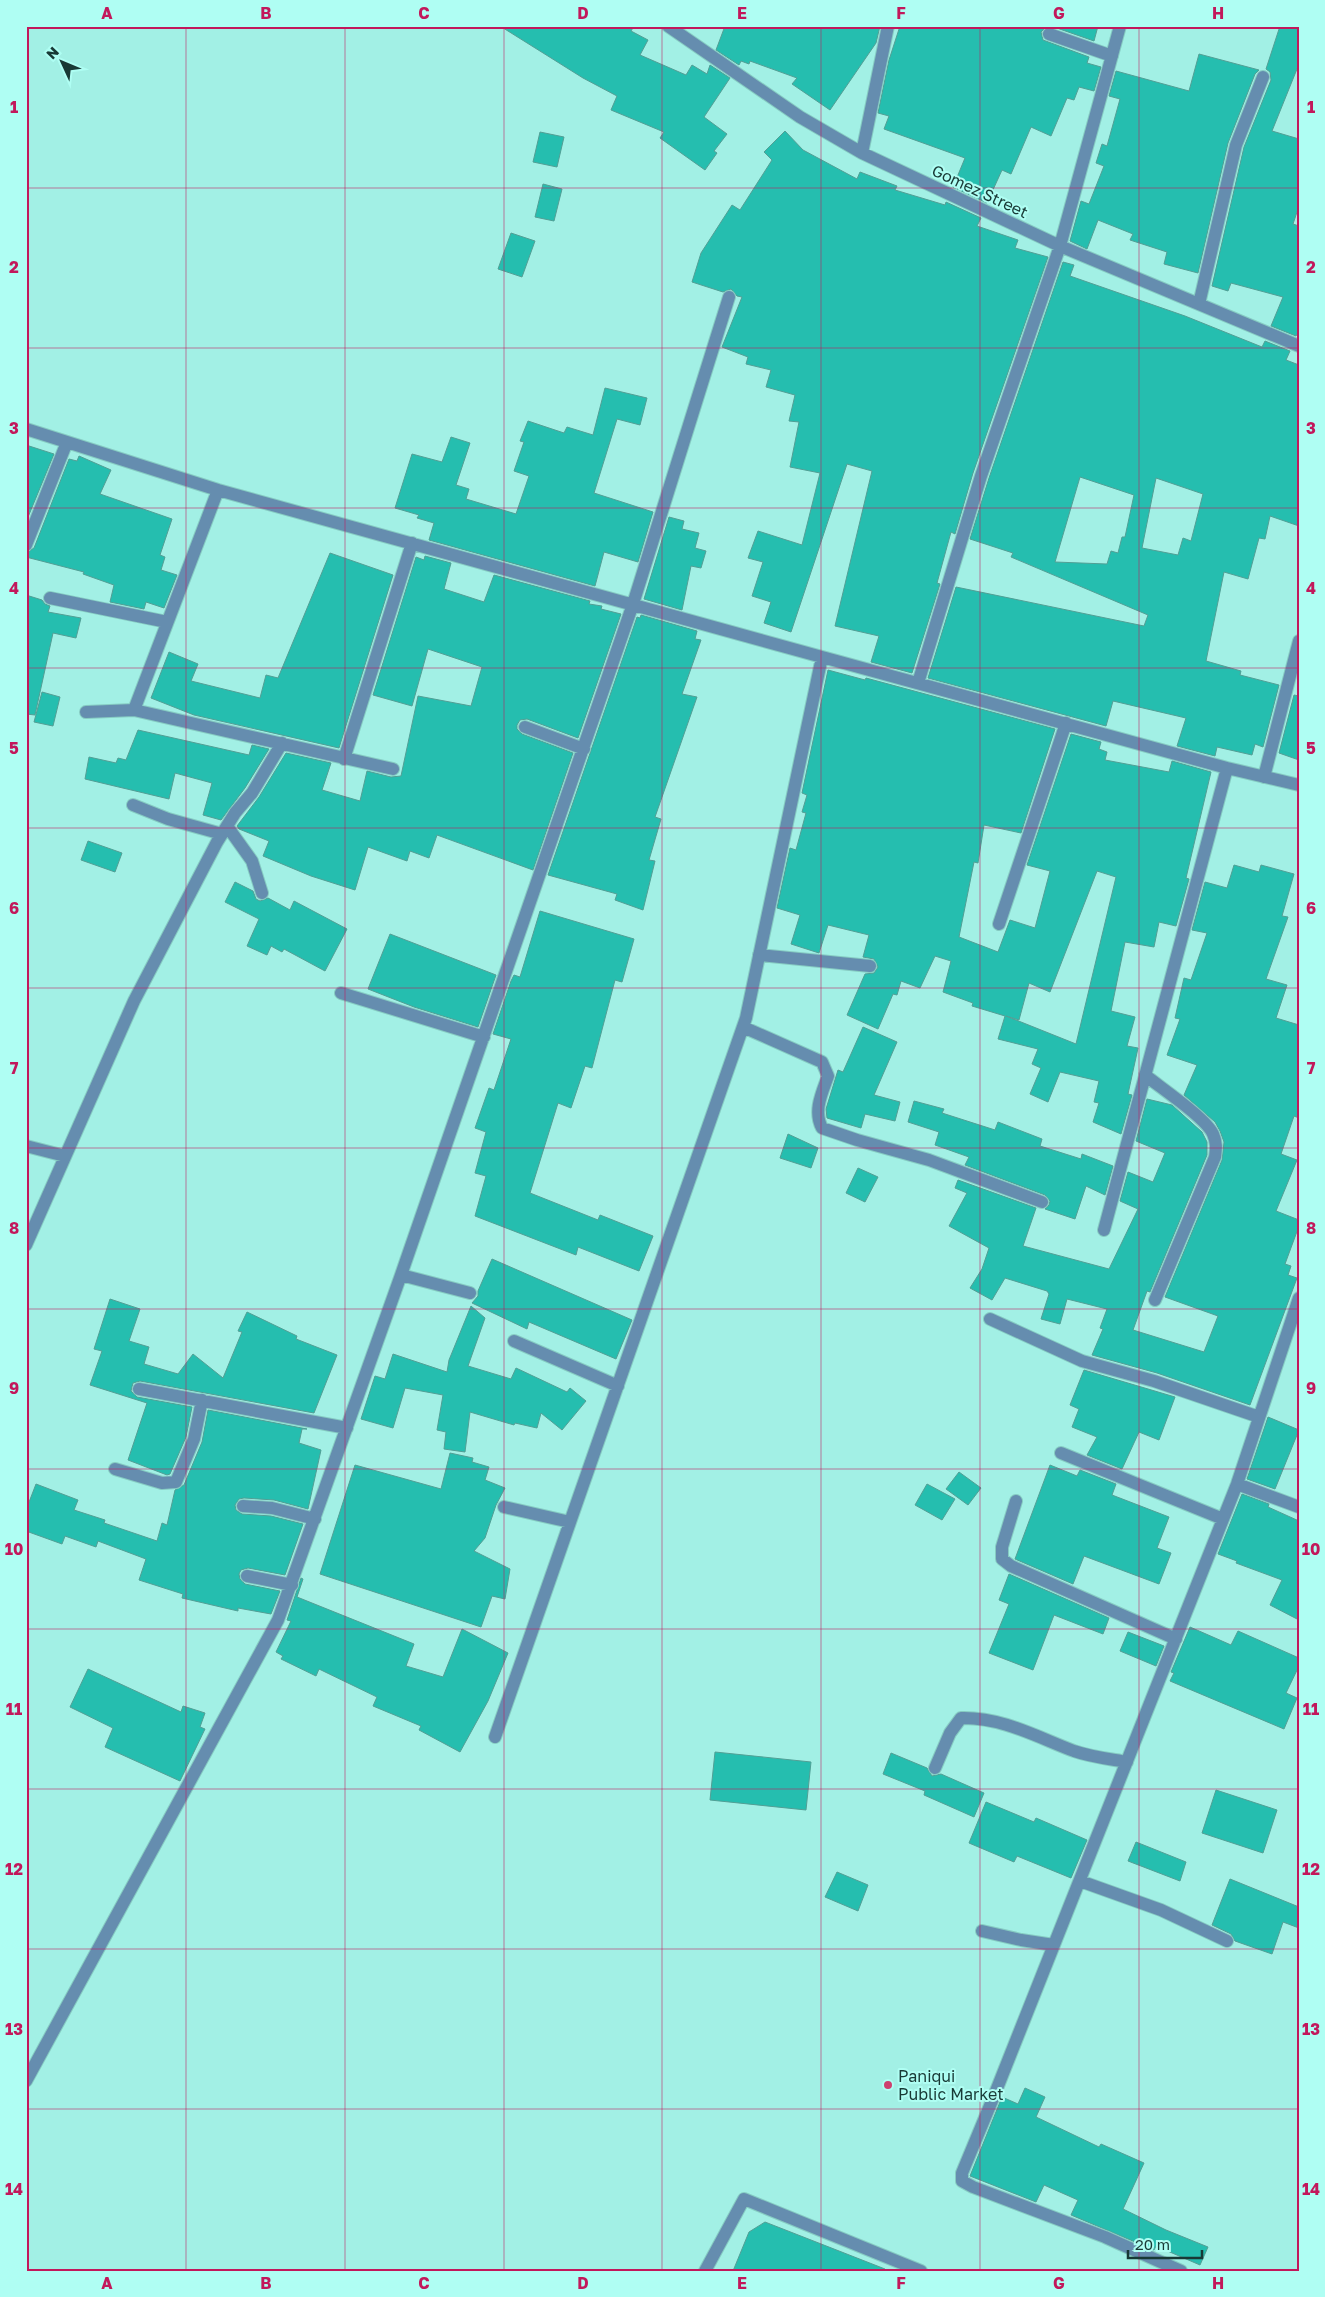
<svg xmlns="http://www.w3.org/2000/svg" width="1325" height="2297" viewBox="0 0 1325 2297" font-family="'Golos Text',sans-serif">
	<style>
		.building { fill: #25beaf; stroke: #529f95; fill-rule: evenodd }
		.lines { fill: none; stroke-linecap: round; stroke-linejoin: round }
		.minor-casing { stroke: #86cbc2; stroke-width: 14 }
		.minor { stroke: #658daf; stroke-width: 12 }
		.grid { fill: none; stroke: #c2185b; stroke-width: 1; stroke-opacity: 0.55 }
		.poi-dot { fill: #cd406e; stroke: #affef3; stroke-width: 2 }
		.labels { text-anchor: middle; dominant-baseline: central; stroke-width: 4; stroke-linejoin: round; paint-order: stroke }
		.street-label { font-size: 16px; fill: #183935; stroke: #affef3 }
		.poi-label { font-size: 16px; fill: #183935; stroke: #affef3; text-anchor: start }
		.neatline { fill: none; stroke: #c2185b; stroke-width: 2 }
		.grid-label { font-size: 16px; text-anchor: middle; font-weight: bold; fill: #c2185b }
	</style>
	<rect width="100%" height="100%" fill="#a2f0e5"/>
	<!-- building -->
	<path class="building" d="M 500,26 L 634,26 L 631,31 L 648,40 L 640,55 L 686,75 L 692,65 L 707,74 L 710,65 L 730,78 L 704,117 L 727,134 L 714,151 L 717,153 L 705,170 L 660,138 L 664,132 L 611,110 L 617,96 L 583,78 Z
		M 725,26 L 880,26 L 876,43 L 830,110 L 792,84 L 797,78 L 750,61 L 749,64 L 741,61 L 739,65 L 716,50 Z
		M 900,26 L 1047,26 L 1041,32 L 1043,40 L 1089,57 L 1087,63 L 1101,67 L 1094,91 L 1079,87 L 1074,100 L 1067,98 L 1051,136 L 1031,127 L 1011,174 L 1002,170 L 987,203 L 953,187 L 965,158 L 884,129 L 889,116 L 878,113 L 889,60 Z
		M 1051,26 L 1098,26 L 1094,41 Z
		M 1280,26 L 1299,26 L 1299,64 L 1272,131 L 1299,139 L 1299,206 L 1293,224 L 1299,226 L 1299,331 L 1296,336 L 1271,326 L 1283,297 L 1231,283 L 1228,291 L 1212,286 L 1244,147 L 1271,80 L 1270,72 L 1266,69 Z
		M 1199,54 L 1259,70 L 1255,74 L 1228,143 L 1198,273 L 1164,264 L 1167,252 L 1130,240 L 1133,234 L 1098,220 L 1087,249 L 1070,241 L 1081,201 L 1089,204 L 1104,166 L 1096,163 L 1102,144 L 1107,146 L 1120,99 L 1109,96 L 1116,71 L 1189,91 Z
		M 785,131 L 803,150 L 857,179 L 860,172 L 897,186 L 895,190 L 945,205 L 946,202 L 981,218 L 977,226 L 1018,240 L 1015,248 L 1048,257 L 973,473 L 955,534 L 951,532 L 937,583 L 940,584 L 912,673 L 871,662 L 879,636 L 835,626 L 872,471 L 847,464 L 791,632 L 764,623 L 771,602 L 752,596 L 763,562 L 748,558 L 758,531 L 802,545 L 820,473 L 790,467 L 799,422 L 789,421 L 795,395 L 766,387 L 771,370 L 746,364 L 748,357 L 722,347 L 742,297 L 737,296 L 731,289 L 723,292 L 692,282 L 701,253 L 732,205 L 740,210 L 772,160 L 764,152 Z
		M 540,132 L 564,137 L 557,167 L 533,162 Z
		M 543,184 L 562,189 L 554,221 L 535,217 Z
		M 511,233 L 535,241 L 522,277 L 498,269 Z
		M 1063,262 L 1074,265 L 1070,276 L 1185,316 L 1262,347 L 1265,341 L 1290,351 L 1286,360 L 1299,365 L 1299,526 L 1270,516 L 1265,539 L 1259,538 L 1248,579 L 1224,572 L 1206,661 L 1241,671 L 1240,675 L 1279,685 L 1263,747 L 1255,744 L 1252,755 L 1217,747 L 1215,756 L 1177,746 L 1186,718 L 1113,701 L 1106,726 L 928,678 L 956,587 L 1144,626 L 1148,615 L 1011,557 L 1013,553 L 970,539 L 989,478 ZM 1080,477 L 1134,495 L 1125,537 L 1122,537 L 1118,553 L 1111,551 L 1107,564 L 1055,562 ZM 1156,478 L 1203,494 L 1191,541 L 1183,538 L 1178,555 L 1142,548 Z
		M 605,388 L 647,398 L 640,425 L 617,419 L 594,493 L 653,512 L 638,562 L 604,552 L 595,586 L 429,540 L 434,523 L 417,518 L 419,515 L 395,508 L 412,454 L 442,462 L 451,437 L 470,443 L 456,485 L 469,489 L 466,499 L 516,514 L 529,476 L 514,471 L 524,442 L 520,441 L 528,421 L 564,433 L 567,427 L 593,435 Z
		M 26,445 L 54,454 L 26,522 Z
		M 79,456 L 111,470 L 100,494 L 172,519 L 160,555 L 165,557 L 161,570 L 177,575 L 164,608 L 146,602 L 144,609 L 110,602 L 114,585 L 83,574 L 84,572 L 26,557 L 26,553 L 34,548 L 69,459 L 77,461 Z
		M 669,517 L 684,521 L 682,529 L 699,533 L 695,548 L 706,551 L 701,568 L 691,566 L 682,610 L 644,599 Z
		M 330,553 L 393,575 L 339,748 L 194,715 L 151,698 L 169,652 L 198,664 L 191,681 L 260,698 L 266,675 L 278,678 Z
		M 425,556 L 451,563 L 444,589 L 484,602 L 494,575 L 590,601 L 589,604 L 602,606 L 601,609 L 621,614 L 578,738 L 527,719 L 520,720 L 517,725 L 517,729 L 522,734 L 573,753 L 533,870 L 437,835 L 429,858 L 410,851 L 407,861 L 368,847 L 355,890 L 311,876 L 263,856 L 269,841 L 239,829 L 237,826 L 259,797 L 286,753 L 331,763 L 322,790 L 360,801 L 367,771 L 391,777 L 401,776 L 418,696 L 471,706 L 482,667 L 428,649 L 412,706 L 373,695 L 416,557 L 424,560 Z
		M 26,595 L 42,600 L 45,604 L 50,606 L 48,612 L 81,618 L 76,638 L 53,633 L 35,715 L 26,714 Z
		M 641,615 L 697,631 L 695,639 L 701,640 L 682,694 L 697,697 L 655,817 L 661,819 L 649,860 L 655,861 L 643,910 L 615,900 L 617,894 L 548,875 L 637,617 L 640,618 Z
		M 828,670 L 865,680 L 866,678 L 1055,729 L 1021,833 L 984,825 L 978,863 L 974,862 L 959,937 L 998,952 L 1010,920 L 1035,928 L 1050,871 L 1027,865 L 1071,734 L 1101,742 L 1099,749 L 1107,752 L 1105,760 L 1169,772 L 1172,761 L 1211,772 L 1186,878 L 1189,879 L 1176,926 L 1159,922 L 1154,947 L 1125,942 L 1111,1011 L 1135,1017 L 1127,1046 L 1138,1048 L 1128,1094 L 1132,1095 L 1121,1134 L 1093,1122 L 1099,1103 L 1094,1102 L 1099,1081 L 1060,1072 L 1048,1102 L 1030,1094 L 1041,1068 L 1032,1064 L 1038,1049 L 998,1039 L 1005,1016 L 972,1006 L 973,1003 L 943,992 L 951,961 L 935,956 L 920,988 L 901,981 L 897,995 L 893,994 L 878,1029 L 847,1015 L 865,974 L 874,973 L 878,967 L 874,959 L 863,957 L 869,935 L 828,925 L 819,953 L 791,944 L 800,915 L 777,908 L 790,848 L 796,850 L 806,813 L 802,812 L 807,795 L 802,793 ZM 1097,871 L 1116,877 L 1076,1044 L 1006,1016 L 1019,1020 L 1029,983 L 1050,992 Z
		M 42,692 L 60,697 L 53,726 L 34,722 Z
		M 1294,695 L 1299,696 L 1299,760 L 1279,753 Z
		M 138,730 L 249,755 L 252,745 L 269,749 L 245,788 L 221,820 L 203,815 L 212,783 L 175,773 L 169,799 L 85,779 L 89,757 L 116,763 L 118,758 L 126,760 Z
		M 88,841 L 122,853 L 115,872 L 81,860 Z
		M 1234,865 L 1259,872 L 1261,865 L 1294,874 L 1282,916 L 1288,917 L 1266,979 L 1287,985 L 1276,1018 L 1299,1025 L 1299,1118 L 1294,1116 L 1281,1154 L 1297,1160 L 1276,1211 L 1299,1220 L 1299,1226 L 1285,1264 L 1291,1266 L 1288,1275 L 1297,1278 L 1250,1405 L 1157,1373 L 1092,1355 L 1103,1329 L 1100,1328 L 1107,1309 L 1067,1299 L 1060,1324 L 1041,1319 L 1049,1294 L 1047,1291 L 1005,1278 L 992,1300 L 970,1288 L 982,1269 L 989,1248 L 949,1226 L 967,1193 L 955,1188 L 958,1180 L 1036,1208 L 1023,1246 L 1109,1269 L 1138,1209 L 1120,1201 L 1128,1172 L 1153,1182 L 1165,1153 L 1136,1141 L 1147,1099 L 1172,1105 L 1202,1132 L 1207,1142 L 1207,1155 L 1150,1292 L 1147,1291 L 1133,1330 L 1204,1352 L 1218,1316 L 1165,1297 L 1222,1160 L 1224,1142 L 1220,1131 L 1215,1122 L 1184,1095 L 1197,1065 L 1167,1055 L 1180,1019 L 1175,1018 L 1184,978 L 1191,980 L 1207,933 L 1192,930 L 1205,882 L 1227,888 Z
		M 235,882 L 253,891 L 256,899 L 260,901 L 268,898 L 290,910 L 294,901 L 347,929 L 325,971 L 284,949 L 282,952 L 271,946 L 267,955 L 247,946 L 259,919 L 225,902 Z
		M 540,911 L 634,939 L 622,982 L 615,980 L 592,1068 L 585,1066 L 571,1108 L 558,1103 L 530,1193 L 598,1220 L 600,1215 L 653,1236 L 639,1271 L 578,1247 L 576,1255 L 475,1216 L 486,1176 L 475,1173 L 486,1132 L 475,1128 L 489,1088 L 494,1090 L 511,1039 L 493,1034 L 511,981 L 514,975 L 520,977 Z
		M 390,934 L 496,975 L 478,1027 L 414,1007 L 368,989 Z
		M 863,1027 L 897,1042 L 874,1095 L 900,1102 L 895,1121 L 865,1114 L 861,1128 L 827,1118 L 826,1109 L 838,1070 L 843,1072 Z
		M 914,1101 L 944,1109 L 942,1113 L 995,1130 L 998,1122 L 1042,1139 L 1040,1146 L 1081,1159 L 1082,1154 L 1113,1166 L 1105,1195 L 1086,1186 L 1075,1219 L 1045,1209 L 1049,1205 L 1050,1201 L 1045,1195 L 965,1165 L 969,1157 L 935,1145 L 939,1132 L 908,1122 Z
		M 788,1134 L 818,1148 L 811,1168 L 780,1158 Z
		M 858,1168 L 878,1177 L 865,1202 L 846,1193 Z
		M 492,1259 L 632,1320 L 616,1359 L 529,1322 L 527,1329 L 472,1303 L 478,1296 L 478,1291 Z
		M 110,1299 L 140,1309 L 129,1341 L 149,1347 L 144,1364 L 178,1374 L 193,1354 L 223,1378 L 242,1332 L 238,1331 L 247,1312 L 297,1336 L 296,1339 L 337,1355 L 314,1413 L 140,1381 L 133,1383 L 131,1391 L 137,1397 L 192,1407 L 186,1437 L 170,1474 L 167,1475 L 128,1460 L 147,1403 L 90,1385 L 102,1351 L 94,1349 Z
		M 471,1306 L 485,1318 L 468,1366 L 511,1379 L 516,1368 L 567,1392 L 570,1388 L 586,1401 L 562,1430 L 541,1413 L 537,1428 L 515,1423 L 514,1425 L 470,1412 L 465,1452 L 444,1449 L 446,1432 L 437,1430 L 443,1395 L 405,1388 L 393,1428 L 361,1419 L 375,1376 L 385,1379 L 393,1354 L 447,1372 L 449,1360 Z
		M 1084,1370 L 1175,1397 L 1159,1440 L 1139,1432 L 1122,1469 L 1087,1455 L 1097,1437 L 1072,1427 L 1079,1409 L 1070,1405 Z
		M 208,1410 L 307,1429 L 302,1429 L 299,1443 L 321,1450 L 308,1509 L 274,1500 L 244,1498 L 239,1499 L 235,1505 L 236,1510 L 242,1514 L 271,1516 L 303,1524 L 285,1575 L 248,1568 L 241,1570 L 239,1574 L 240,1579 L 245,1584 L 280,1591 L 271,1614 L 238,1608 L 238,1611 L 182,1598 L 183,1594 L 139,1580 L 146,1559 L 98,1541 L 96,1547 L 65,1536 L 62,1544 L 26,1531 L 26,1510 L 36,1484 L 78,1500 L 74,1510 L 105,1520 L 104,1523 L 157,1541 L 162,1523 L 167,1525 L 175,1490 L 184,1485 L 202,1442 Z
		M 1268,1417 L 1299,1430 L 1275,1489 L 1247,1479 Z
		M 450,1453 L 473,1458 L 472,1462 L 489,1467 L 485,1480 L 505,1488 L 496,1505 L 485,1538 L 474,1551 L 510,1569 L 505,1599 L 492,1596 L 481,1627 L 320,1574 L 355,1465 L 441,1489 Z
		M 1050,1465 L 1077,1476 L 1080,1470 L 1116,1484 L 1112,1495 L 1169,1517 L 1157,1548 L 1171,1553 L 1159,1584 L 1084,1556 L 1073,1584 L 1015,1559 Z
		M 959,1472 L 981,1488 L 968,1505 L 946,1489 Z
		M 927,1484 L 955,1499 L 942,1520 L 915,1505 Z
		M 1242,1494 L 1269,1504 L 1268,1507 L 1299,1521 L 1299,1620 L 1270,1605 L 1282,1580 L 1236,1563 L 1237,1561 L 1218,1554 Z
		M 1009,1574 L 1109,1618 L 1103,1634 L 1054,1615 L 1033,1670 L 989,1653 L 1009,1604 L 999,1600 Z
		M 301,1578 L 303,1579 L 297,1597 L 414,1644 L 406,1666 L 443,1677 L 462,1629 L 508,1653 L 488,1701 L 460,1752 L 419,1730 L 421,1726 L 373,1706 L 377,1697 L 319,1669 L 316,1676 L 281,1659 L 283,1656 L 276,1652 L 291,1621 L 287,1620 Z
		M 1190,1627 L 1231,1645 L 1238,1631 L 1299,1658 L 1299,1666 L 1286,1693 L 1297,1698 L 1284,1729 L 1170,1681 L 1174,1673 L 1171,1672 Z
		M 1128,1632 L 1164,1646 L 1156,1666 L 1120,1651 Z
		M 88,1669 L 181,1712 L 183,1706 L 205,1713 L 200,1727 L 205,1729 L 180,1781 L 105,1747 L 113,1728 L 70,1707 Z
		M 715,1752 L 811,1762 L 806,1810 L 710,1800 Z
		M 891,1753 L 927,1768 L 932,1776 L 941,1774 L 984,1793 L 974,1817 L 924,1795 L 925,1791 L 883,1774 Z
		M 1216,1790 L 1277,1810 L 1263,1853 L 1202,1833 Z
		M 986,1802 L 1034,1822 L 1036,1818 L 1087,1840 L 1071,1878 L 1017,1856 L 1014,1862 L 969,1843 Z
		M 1136,1842 L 1186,1862 L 1180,1881 L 1128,1861 Z
		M 837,1872 L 868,1885 L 858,1911 L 825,1897 Z
		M 1230,1879 L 1299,1907 L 1299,1928 L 1283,1922 L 1272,1954 L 1235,1941 L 1231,1934 L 1212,1925 Z
		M 1025,2088 L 1045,2097 L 1036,2117 L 1099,2147 L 1101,2144 L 1144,2163 L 1123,2209 L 1166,2230 L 1208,2247 L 1200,2265 L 1156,2246 L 1154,2250 L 1071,2215 L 1078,2200 L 1044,2185 L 1036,2202 L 970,2176 L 1002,2097 L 1018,2104 Z
		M 765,2222 L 885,2269 L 885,2271 L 733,2271 L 749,2232 Z"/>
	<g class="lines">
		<!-- minor casing -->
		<g class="minor-casing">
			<path id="minor" d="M 668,26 L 800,117 L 862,153 L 1060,246 L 1299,346
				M 1049,34 L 1112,56
				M 862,153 L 888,26
				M 1199,304 L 1236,145 L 1263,77
				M 26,429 L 218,490 L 822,657 L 1227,768 L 1299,785
				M 218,490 L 134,710 L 393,769
				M 26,545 L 67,442
				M 50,598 L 167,622
				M 918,683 L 981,476 L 1060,246 L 1120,26
				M 86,712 L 134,710
				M 525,727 L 584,749
				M 344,759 L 412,543
				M 1264,777 L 1299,641
				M 133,805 L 168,819 L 222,834
				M 227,826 L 252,861 L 262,893
				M 999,924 L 1066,723
				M 759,955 L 870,966
				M 341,993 L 484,1037
				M 743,1027 L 822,1062 L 828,1076 C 822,1093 813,1111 822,1128 L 857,1140 L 929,1160 L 1042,1202
				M 1145,1075 C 1161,1088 1206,1118 1213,1134 C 1217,1143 1216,1149 1215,1157 L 1155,1300
				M 26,1146 L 65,1156
				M 1104,1230 L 1227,768
				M 26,1245 L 134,1001 L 217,842 L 235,813 L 252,793 L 282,743
				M 401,1275 L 470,1293
				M 990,1319 L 1082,1361 L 1154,1381 L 1259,1417
				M 514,1341 L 618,1386
				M 139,1389 L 347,1428
				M 1061,1453 L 1223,1519
				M 115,1469 L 162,1483 L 176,1482 L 194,1439 L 202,1400
				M 1237,1484 L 1299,1507
				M 1016,1501 L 1002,1547 L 1002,1559 L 1011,1566 L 1176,1639
				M 243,1506 L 272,1508 L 315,1519
				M 504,1507 L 570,1522
				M 247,1576 L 292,1585
				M 495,1737 L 746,1018 L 822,657
				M 935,1768 L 950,1733 L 961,1718 C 1002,1717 1037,1737 1074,1751 C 1091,1757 1110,1759 1127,1762
				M 1080,1881 L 1161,1910 L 1227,1941
				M 982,1931 L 1021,1940 L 1054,1945
				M 26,2081 L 278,1620 L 401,1275 L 633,604 L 729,297
				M 705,2271 L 744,2199 L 921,2271
				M 1181,2271 L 1105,2237 L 973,2187 L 962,2181 L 962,2173 L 994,2096 L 1237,1484 L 1299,1298"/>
		</g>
		<!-- minor -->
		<use href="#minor" class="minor"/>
	</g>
	<!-- grid -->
	<path class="grid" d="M 186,26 L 186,2271M 345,26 L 345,2271M 504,26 L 504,2271M 662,26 L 662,2271M 821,26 L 821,2271M 980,26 L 980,2271M 1139,26 L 1139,2271M 26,188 L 1299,188M 26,348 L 1299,348M 26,508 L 1299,508M 26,668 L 1299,668M 26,828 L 1299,828M 26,988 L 1299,988M 26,1148 L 1299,1148M 26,1309 L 1299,1309M 26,1469 L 1299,1469M 26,1629 L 1299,1629M 26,1789 L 1299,1789M 26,1949 L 1299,1949M 26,2109 L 1299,2109"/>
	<!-- markers -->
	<circle class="poi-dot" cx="888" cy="2085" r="5"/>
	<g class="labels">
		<!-- street labels -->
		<g class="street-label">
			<text transform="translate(980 191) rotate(25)">Gomez Street</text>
		</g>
		<!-- poi labels -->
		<g class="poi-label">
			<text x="898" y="2076">Paniqui<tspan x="898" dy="18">Public Market</tspan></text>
		</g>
	</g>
	<!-- border -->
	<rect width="1325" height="2297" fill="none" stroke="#affef3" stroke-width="55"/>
	<!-- north arrow -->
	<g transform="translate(62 62) rotate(314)" stroke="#affef3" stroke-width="4" paint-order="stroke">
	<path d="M0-4L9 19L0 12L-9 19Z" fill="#183935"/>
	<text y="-8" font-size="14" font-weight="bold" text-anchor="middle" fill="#183935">N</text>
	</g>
	<!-- scale -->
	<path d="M1128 2250v8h74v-8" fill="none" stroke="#183935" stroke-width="2.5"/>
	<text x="1135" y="2250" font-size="15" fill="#183935" stroke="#affef3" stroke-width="4" paint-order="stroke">20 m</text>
	<rect x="28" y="28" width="1270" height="2242" class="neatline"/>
	<g class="grid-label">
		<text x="107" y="19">A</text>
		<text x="266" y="19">B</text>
		<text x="424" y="19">C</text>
		<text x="583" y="19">D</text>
		<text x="742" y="19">E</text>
		<text x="901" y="19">F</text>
		<text x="1059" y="19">G</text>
		<text x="1218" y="19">H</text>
		<text x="14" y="113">1</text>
		<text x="1311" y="113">1</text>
		<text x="14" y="273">2</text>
		<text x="1311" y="273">2</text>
		<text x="14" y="434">3</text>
		<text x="1311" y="434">3</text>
		<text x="14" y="594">4</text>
		<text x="1311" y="594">4</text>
		<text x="14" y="754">5</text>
		<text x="1311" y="754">5</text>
		<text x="14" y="914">6</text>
		<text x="1311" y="914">6</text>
		<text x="14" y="1074">7</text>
		<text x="1311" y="1074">7</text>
		<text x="14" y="1234">8</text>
		<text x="1311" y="1234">8</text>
		<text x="14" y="1394">9</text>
		<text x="1311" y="1394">9</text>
		<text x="14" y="1555">10</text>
		<text x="1311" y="1555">10</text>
		<text x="14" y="1715">11</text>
		<text x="1311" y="1715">11</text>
		<text x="14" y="1875">12</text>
		<text x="1311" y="1875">12</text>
		<text x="14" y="2035">13</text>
		<text x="1311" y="2035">13</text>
		<text x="14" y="2195">14</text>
		<text x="1311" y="2195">14</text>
		<text x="107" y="2289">A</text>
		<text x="266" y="2289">B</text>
		<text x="424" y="2289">C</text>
		<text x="583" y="2289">D</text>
		<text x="742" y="2289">E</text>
		<text x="901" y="2289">F</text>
		<text x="1059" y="2289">G</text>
		<text x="1218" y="2289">H</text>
	</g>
</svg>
